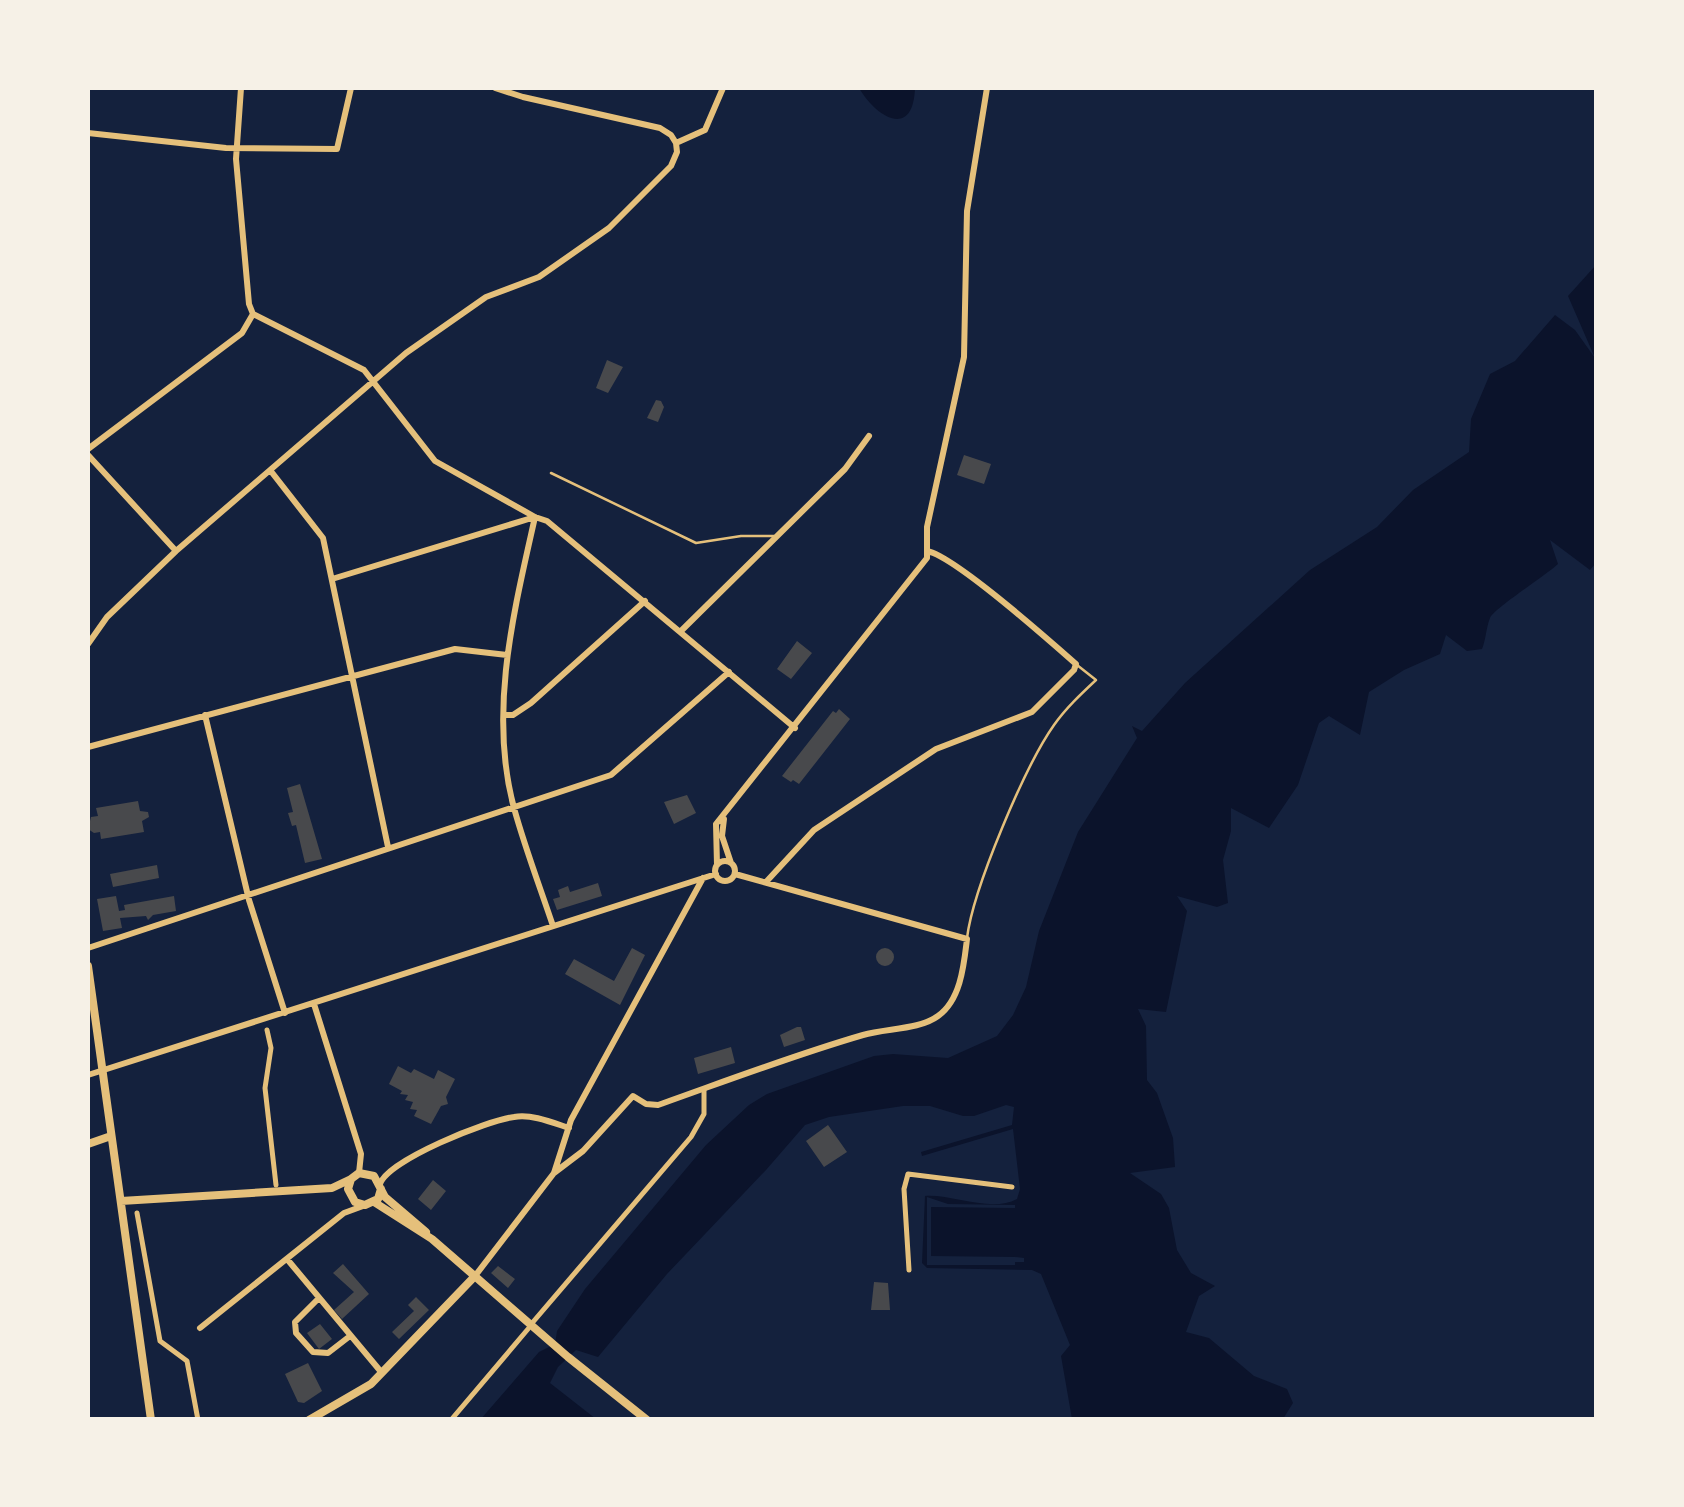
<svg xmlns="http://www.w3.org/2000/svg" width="1684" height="1507" viewBox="0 0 1684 1507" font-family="'Space Grotesk',sans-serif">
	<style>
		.water { fill: #0b132b }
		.pier { fill: #14213d }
		.building { fill: #48494c }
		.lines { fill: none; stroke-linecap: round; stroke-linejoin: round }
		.service { stroke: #e5c07b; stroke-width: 2.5 }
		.pedestrian { stroke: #e5c07b; stroke-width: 5 }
		.minor { stroke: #e5c07b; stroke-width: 6 }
		.tertiary { stroke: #e5c07b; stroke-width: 8 }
	</style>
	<rect width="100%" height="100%" fill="#14213d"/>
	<!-- water -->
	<path class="water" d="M 859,88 L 915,88 C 913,140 876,117 859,88 Z
		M 1596,265 L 1596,563 L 1590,570 L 1550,540 L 1558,564 C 1545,576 1493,609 1490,618 C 1486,628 1486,639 1482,649 L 1467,651 L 1446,635 L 1440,654 L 1404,670 L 1369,692 L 1360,735 L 1329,716 L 1319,723 L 1298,785 L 1269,828 L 1231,808 L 1231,831 L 1223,860 L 1228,903 L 1217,907 L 1177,896 L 1187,911 L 1166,1012 L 1138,1009 L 1146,1026 L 1147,1080 L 1157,1093 L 1173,1138 L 1175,1167 L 1130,1173 L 1161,1194 L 1169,1208 L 1177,1250 L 1191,1273 L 1215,1286 L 1199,1296 L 1186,1332 L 1209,1338 L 1254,1376 L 1287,1389 L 1293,1403 L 1283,1419 L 1072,1419 L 1061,1356 L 1070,1345 L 1041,1274 L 1032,1270 L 927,1268 L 922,1263 L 925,1196 C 953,1194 991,1213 1017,1199 L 1020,1189 L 1013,1129 L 922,1156 L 921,1152 L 1012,1125 L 1014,1107 L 1006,1105 L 974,1116 L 963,1116 L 930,1106 L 903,1106 L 829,1117 L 805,1125 L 766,1170 L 667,1274 L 598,1357 L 576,1350 L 558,1367 L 550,1383 L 596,1419 L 480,1420 L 539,1352 L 555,1344 L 557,1331 L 585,1289 L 706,1145 L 749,1105 L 767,1094 L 874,1056 L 893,1054 L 948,1058 L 997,1036 L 1013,1015 L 1026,987 L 1039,931 L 1078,832 L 1137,738 L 1132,726 L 1142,731 L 1185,683 L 1310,570 L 1377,527 L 1413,490 L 1469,452 L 1471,419 L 1490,374 L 1515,361 L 1555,315 L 1575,330 L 1595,358 L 1568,296 Z"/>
	<!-- pier -->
	<path class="pier" d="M 927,1197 L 948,1204 L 1015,1205 L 1015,1208 L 931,1207 L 931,1256 L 1015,1257 L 1024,1258 L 1024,1262 L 1015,1262 L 1015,1265 L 927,1265 Z"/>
	<!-- building -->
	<path class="building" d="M 607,360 L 623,367 L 608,393 L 596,388 Z
		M 656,400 L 661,401 L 664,407 L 658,422 L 647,418 Z
		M 964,455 L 991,464 L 984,484 L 957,475 Z
		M 797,641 L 812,653 L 791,679 L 777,669 Z
		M 839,709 L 850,719 L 799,784 L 793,780 L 791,782 L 782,776 L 833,711 L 836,713 Z
		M 300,784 L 322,859 L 305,863 L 296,825 L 292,826 L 288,813 L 293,812 L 287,788 Z
		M 687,795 L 696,813 L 674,824 L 664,802 Z
		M 138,801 L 140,811 L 148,812 L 149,817 L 142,821 L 144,832 L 101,839 L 100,832 L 94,833 L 88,829 L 91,817 L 98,816 L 96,808 Z
		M 157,865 L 159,878 L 113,887 L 110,874 Z
		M 598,883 L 602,896 L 557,910 L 553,899 L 560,897 L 558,890 L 568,886 L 570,892 Z
		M 116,896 L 119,911 L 125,910 L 124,905 L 174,896 L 176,911 L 153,915 L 148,920 L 146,916 L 120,918 L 122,928 L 103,931 L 97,899 Z
		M876 957a9 9 0 1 1 18 0a9 9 0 1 1-18 0Z
		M 632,948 L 645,955 L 620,1005 L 565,974 L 574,959 L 614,981 Z
		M 797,1027 L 801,1027 L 805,1040 L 784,1047 L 780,1035 Z
		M 731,1047 L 735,1063 L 698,1074 L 694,1058 Z
		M 398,1066 L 411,1073 L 414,1069 L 434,1079 L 438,1070 L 455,1079 L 446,1097 L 448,1104 L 441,1106 L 431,1124 L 414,1116 L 417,1110 L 410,1109 L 413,1102 L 405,1100 L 408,1095 L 400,1094 L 402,1091 L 389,1084 Z
		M 828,1125 L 847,1152 L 824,1167 L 806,1141 Z
		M 433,1180 L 446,1191 L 431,1210 L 418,1199 Z
		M 343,1264 L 369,1294 L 342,1319 L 334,1310 L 354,1292 L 333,1273 Z
		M 498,1266 L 515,1279 L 508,1288 L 491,1273 Z
		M 874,1282 L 888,1283 L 890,1310 L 871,1310 Z
		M 416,1297 L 429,1310 L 399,1339 L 392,1332 L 414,1311 L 408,1305 Z
		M 320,1324 L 332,1339 L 319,1349 L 307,1333 Z
		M 308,1363 L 322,1391 L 304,1403 L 298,1402 L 285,1374 Z"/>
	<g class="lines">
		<!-- service -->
		<path class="service" d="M 551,473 L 696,543 L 741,536 L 774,536
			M 967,938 C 973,889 1025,766 1054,725 C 1066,708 1081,694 1096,680 L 1077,665"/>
		<!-- pedestrian -->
		<path class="pedestrian" d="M 267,1030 L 271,1048 L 265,1088 L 276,1185
			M 137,1213 L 160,1341 L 187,1361 L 198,1420
			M 909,1270 L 904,1189 L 908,1174 L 1012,1187
			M 533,1322 L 691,1137 L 704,1114 L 704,1089
			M 451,1420 L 528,1329"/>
		<!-- minor -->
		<path class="minor" d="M 241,88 L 236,159 L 249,304 L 253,314
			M 495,88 L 523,97 L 660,128 L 671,135 L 676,143
			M 88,133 L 226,148 L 337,149 L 351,88
			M 676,143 L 705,130 L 723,88
			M 253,314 L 364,370 L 435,461 L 535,517 L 547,521 L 795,728
			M 88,449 L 242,333 L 253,314
			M 88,455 L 176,551
			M 270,470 L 323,538 L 388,847
			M 332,579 L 535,517 C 514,611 488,712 514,808 C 525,848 540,887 553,926
			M 681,631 L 845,469 L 869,436
			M 88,644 L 107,617 L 176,551 L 406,353 L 486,297 L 539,277 L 609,228 L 671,166 L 677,152 L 676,143
			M 205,715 L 249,900 L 285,1013
			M 504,715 L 513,715 L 531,703 L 645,601
			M 88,747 L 455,649 L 507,655
			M 724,819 L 722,836 L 731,863
			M715 871a10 10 0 1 1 20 0a10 10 0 1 1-20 0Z
			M 717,865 L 716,824 L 927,558 L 927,527 L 964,357 L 967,211 L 987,88
			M 766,882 L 814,830 L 936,749 L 1032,712 L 1074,670 L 1076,664 C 1050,641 954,556 927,551
			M 88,948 L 611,775 L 729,672
			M 314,1004 L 361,1154 L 359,1173
			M 88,1075 L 716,874
			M 554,1173 L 583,1151 L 633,1096 L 646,1104 L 658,1105 C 726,1081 794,1055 863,1035 C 886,1028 919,1030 938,1016 C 961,1000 964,964 967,939 L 735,874
			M 380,1184 C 388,1160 488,1120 514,1117 C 532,1114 551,1122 569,1128
			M 287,1259 L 382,1373
			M 475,1276 L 554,1173 L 571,1120 L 703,878
			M 318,1299 L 295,1322 L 296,1333 L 313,1352 L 328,1353 L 350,1336
			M 200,1328 L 344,1213 L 363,1206"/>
		<!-- tertiary -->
		<path class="tertiary" d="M 88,966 L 151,1420
			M 88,1144 L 111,1136
			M 381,1189 L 378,1199 L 365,1205 L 355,1202 L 348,1189 L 351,1179 L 359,1173 L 374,1176 L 385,1197 L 426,1232
			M 121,1201 L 332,1188 L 351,1179
			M 374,1202 L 432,1239 L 568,1357 L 647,1420
			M 309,1420 L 371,1384 L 475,1276"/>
	</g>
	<!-- border -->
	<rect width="1684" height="1507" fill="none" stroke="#f6f1e7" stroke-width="180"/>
</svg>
